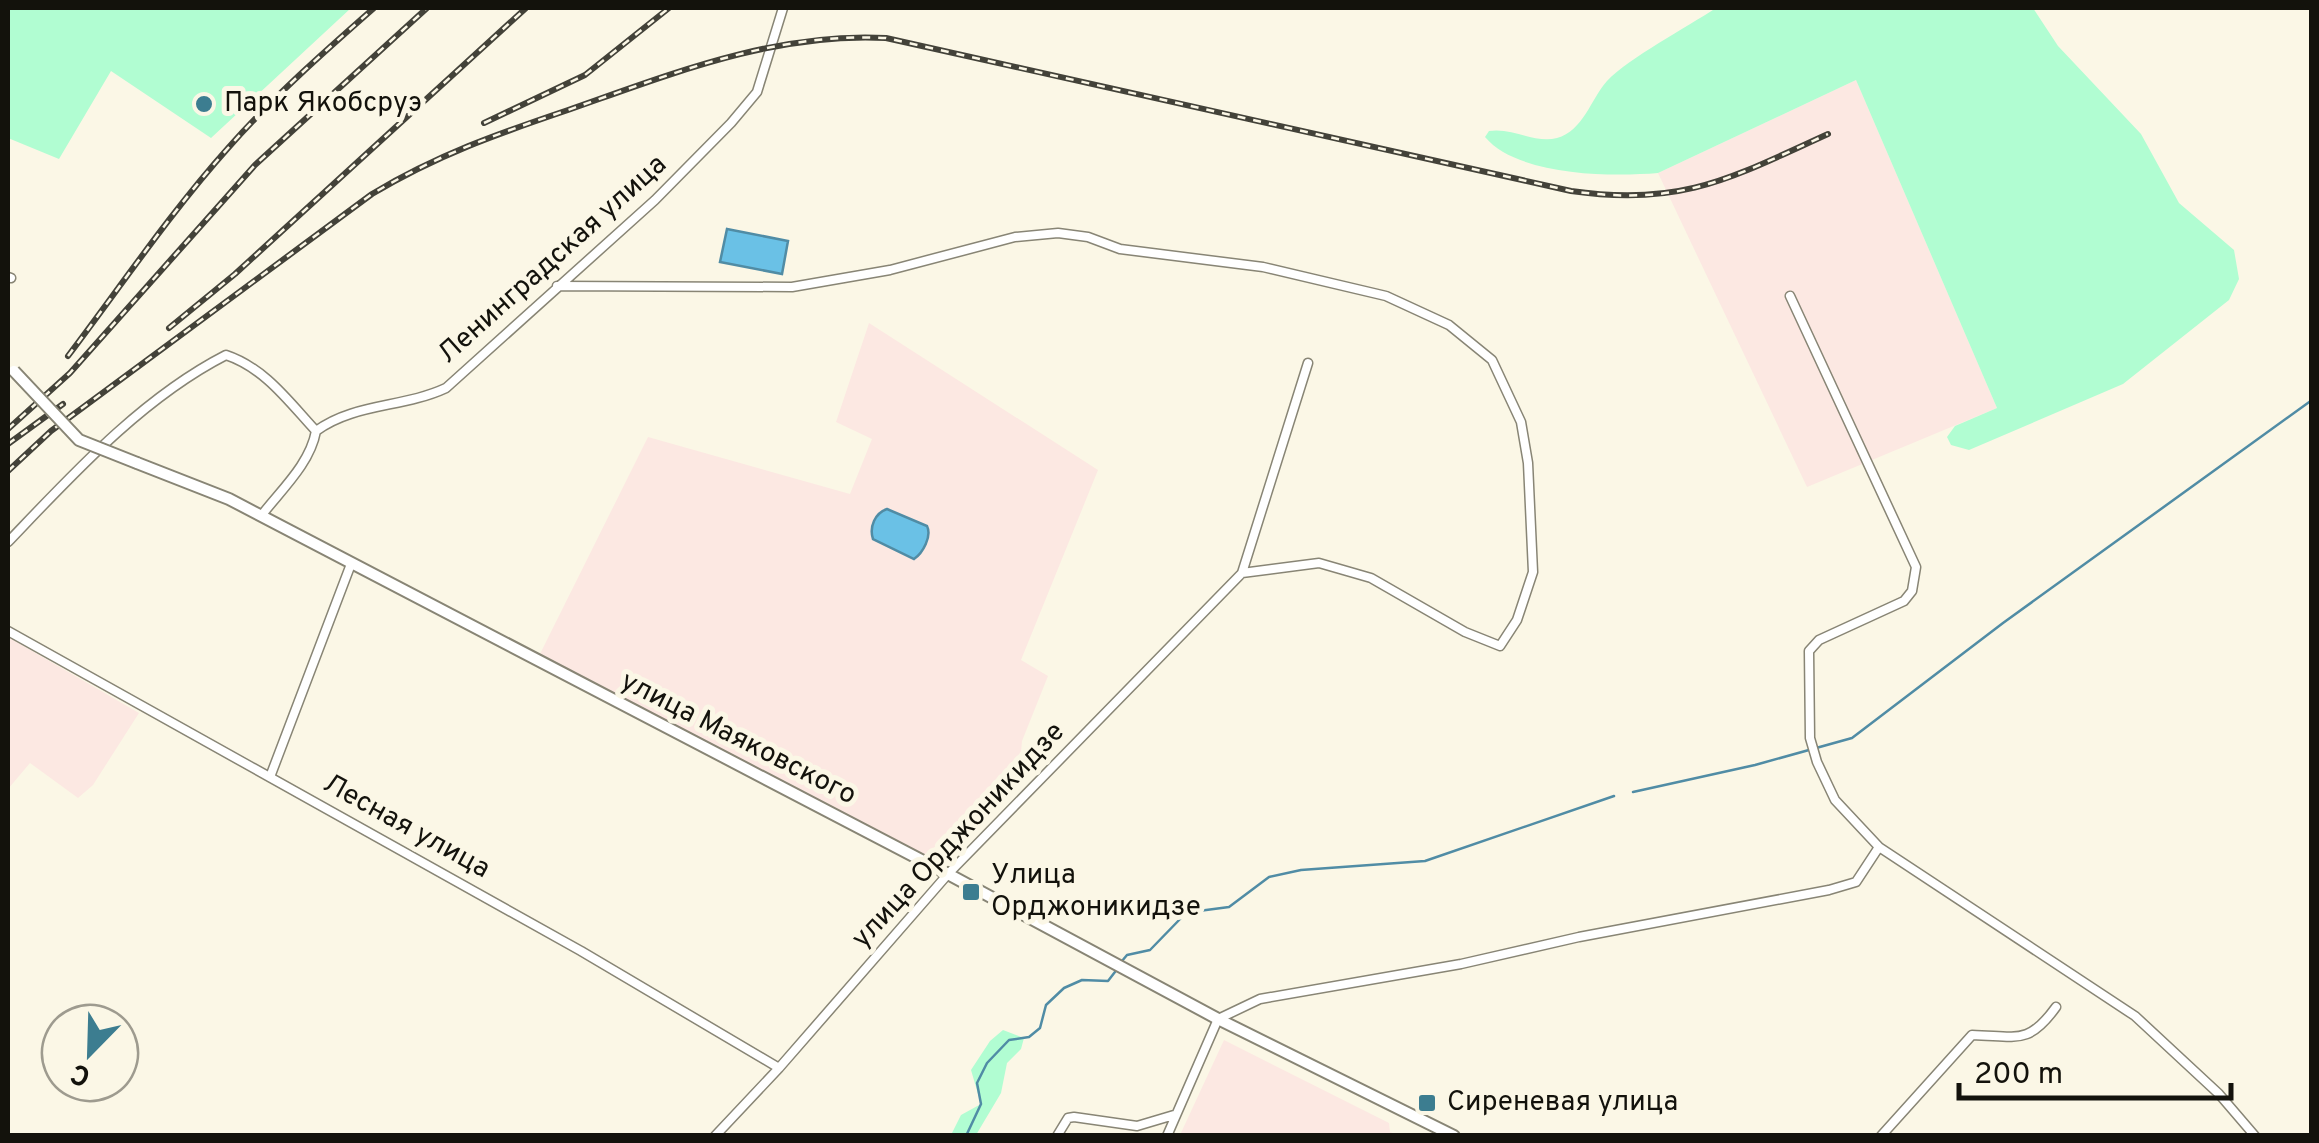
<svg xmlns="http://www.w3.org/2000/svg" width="2319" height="1143" viewBox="0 0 2319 1143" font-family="Overpass,sans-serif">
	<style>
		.industrial { fill: #fce8e2 }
		.green { fill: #b1fdd2 }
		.water { fill: #6ac1e6; stroke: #508ca5; stroke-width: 2.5 }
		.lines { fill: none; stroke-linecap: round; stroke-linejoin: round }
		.stream { stroke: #508ca5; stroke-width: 2.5 }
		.minor-casing { stroke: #888575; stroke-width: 11 }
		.tertiary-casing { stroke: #888575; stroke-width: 14 }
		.minor { stroke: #fff; stroke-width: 8 }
		.tertiary { stroke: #fff; stroke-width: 10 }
		.rail-casing { stroke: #434239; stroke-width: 6 }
		.rail { stroke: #fbf7e6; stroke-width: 2.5; stroke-dasharray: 8; stroke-linecap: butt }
		.tertiary-bridge-casing { stroke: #888575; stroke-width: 14; stroke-linecap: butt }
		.tertiary-bridge { stroke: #fff; stroke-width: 10 }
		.poi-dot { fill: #3c7d90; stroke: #fbf7e6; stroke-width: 4 }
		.labels { text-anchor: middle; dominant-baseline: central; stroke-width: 10; stroke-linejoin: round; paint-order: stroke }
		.poi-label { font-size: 28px; fill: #13120c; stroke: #fbf7e6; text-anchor: start }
		.street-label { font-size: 28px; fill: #13120c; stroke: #fbf7e6 }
	</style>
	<rect width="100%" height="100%" fill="#fbf7e6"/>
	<!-- industrial -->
	<path class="industrial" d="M 1856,80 L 1997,408 L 1807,487 L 1658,173 Z
		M 869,323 L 1098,470 L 1021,660 L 1048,676 L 1022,741 L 1021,752 L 922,861 L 537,660 L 648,437 L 850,494 L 872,439 L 836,422 Z
		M 8,637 L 139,713 L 93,785 L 78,798 L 30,763 L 8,789 Z
		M 1224,1040 L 1389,1123 L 1390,1132 L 1398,1135 L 1180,1135 Z"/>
	<!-- green -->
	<path class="green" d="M 8,8 L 351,8 L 211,138 L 111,71 L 59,159 L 8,138 Z
		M 1716,8 L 2033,8 L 2058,46 L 2141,134 L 2179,203 L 2234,250 L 2239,279 L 2229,300 L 2123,384 L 1969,450 L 1951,445 L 1947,437 L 1955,426 L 1997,408 L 1856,80 L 1658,173 C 1610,177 1518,176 1485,137 L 1489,131 C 1512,127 1535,144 1557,138 C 1583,131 1591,99 1607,81 C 1629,58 1687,27 1716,8 Z
		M 1003,1030 L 1024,1038 L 1021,1049 L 1007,1063 L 1001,1093 L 976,1135 L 951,1135 L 961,1115 L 981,1104 L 971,1070 L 990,1041 Z"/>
	<!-- water -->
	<path class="water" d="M 727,229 L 788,241 L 782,274 L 720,262 Z
		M 887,509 L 927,526 C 932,536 923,553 914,559 L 873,539 C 869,527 875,513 887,509 Z"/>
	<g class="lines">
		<!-- stream -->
		<path class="stream" d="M 1633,792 L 1755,765 L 1852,738 L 2003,623 L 2312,400
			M 1122,961 L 1127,955 L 1150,950 L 1183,916 L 1191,912 L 1229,907 L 1269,877 L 1301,870 L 1425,861 L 1614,796
			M 966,1136 L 981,1104 L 977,1083 L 987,1063 L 1009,1040 L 1029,1037 L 1040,1028 L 1046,1005 L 1064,988 L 1082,980 L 1108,981 L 1118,968"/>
		<!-- minor casing -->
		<g class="minor-casing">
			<path id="minor" d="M 8,277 L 11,278
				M 557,286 L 792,287 L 890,270 L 1015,237 L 1058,233 L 1088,237 L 1120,249 L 1263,267 L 1386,296 L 1449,325 L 1492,360 L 1521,422 L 1528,463 L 1533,572 L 1517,620 L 1500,646 L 1465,632 L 1371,578 L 1319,563 L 1242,573
				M 1790,296 L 1916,567 L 1912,591 L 1904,601 L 1819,640 L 1809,651 L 1810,738 L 1817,762 L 1835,800 L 1879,847 L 2135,1016 L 2219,1094 L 2255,1136
				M 316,431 C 354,403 403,408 446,388 L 655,200 L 731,123 L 757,92 L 783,8
				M 261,516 C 281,490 310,464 316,431
				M 8,542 C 73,474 142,398 226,355 C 265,368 289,402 316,431
				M 1242,573 L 1308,363
				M 8,631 L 581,951 L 779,1068
				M 270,777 L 351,564
				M 715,1136 L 779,1068 L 948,874 L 1242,573
				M 1057,1136 L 1068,1118 L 1074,1117 L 1137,1126 L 1174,1115
				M 1167,1136 L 1218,1019 L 1260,999 L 1461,964 L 1579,937 L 1829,890 L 1856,882 L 1879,847
				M 1881,1136 L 1972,1035 C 2016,1036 2028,1046 2056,1007"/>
		</g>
		<!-- tertiary casing -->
		<g class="tertiary-casing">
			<path id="tertiary" d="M 137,463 L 229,499 L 948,874 L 1218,1019 L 1454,1136"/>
		</g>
		<!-- minor -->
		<use href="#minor" class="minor"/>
		<!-- tertiary -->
		<use href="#tertiary" class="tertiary"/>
		<!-- rail casing -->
		<g class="rail-casing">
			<path id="rail" d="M 484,123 L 585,75 L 669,8
				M 169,328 L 235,274 L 526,8
				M 68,356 C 121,286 170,213 229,147 C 273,97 324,52 374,8
				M 8,429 L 70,373 L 255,165 L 427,8
				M 8,444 L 63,404
				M 8,471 L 51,431 L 372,194 C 437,155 497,134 568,110 C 671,74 775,32 886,38 L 1571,191 C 1682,207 1731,178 1828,134"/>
		</g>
		<!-- rail -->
		<use href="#rail" class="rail"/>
		<!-- tertiary-bridge casing -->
		<g class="tertiary-bridge-casing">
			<path id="tertiary-bridge" d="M 14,371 L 79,440 L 137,463"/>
		</g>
		<!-- tertiary-bridge -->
		<use href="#tertiary-bridge" class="tertiary-bridge"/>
	</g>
	<!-- markers -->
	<g class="poi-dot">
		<circle cx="204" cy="104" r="10"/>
		<rect x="961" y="882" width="20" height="20" rx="5"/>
		<rect x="1417" y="1093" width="20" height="20" rx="5"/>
	</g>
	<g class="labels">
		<!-- poi labels -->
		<g class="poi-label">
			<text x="224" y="104">Парк Якобсруэ</text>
			<text x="991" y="876">Улица<tspan x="991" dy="32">Орджоникидзе</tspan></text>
			<text x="1447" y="1103">Сиреневая улица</text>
		</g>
		<!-- street labels -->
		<g class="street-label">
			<text transform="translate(553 260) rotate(-42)">Ленинградская улица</text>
			<text transform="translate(738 739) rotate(27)">улица Маяковского</text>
			<text transform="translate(406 827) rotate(29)">Лесная улица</text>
			<text transform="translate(959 836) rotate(-47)">улица Орджоникидзе</text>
		</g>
	</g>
	<!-- border -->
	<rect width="2319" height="1143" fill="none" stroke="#13120c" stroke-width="20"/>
	<!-- north arrow -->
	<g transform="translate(90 1053) rotate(203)"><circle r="48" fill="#fbf7e6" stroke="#9e9b8f" stroke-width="2.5"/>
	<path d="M0-8L18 38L0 25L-18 38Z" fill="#3c7d90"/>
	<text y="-15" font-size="28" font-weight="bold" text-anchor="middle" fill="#13120c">С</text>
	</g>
	<!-- scale -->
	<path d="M1959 1083v15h272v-15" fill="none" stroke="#13120c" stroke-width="5"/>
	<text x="1974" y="1083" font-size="30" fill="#13120c" stroke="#fbf7e6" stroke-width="8" paint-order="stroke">200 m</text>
</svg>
